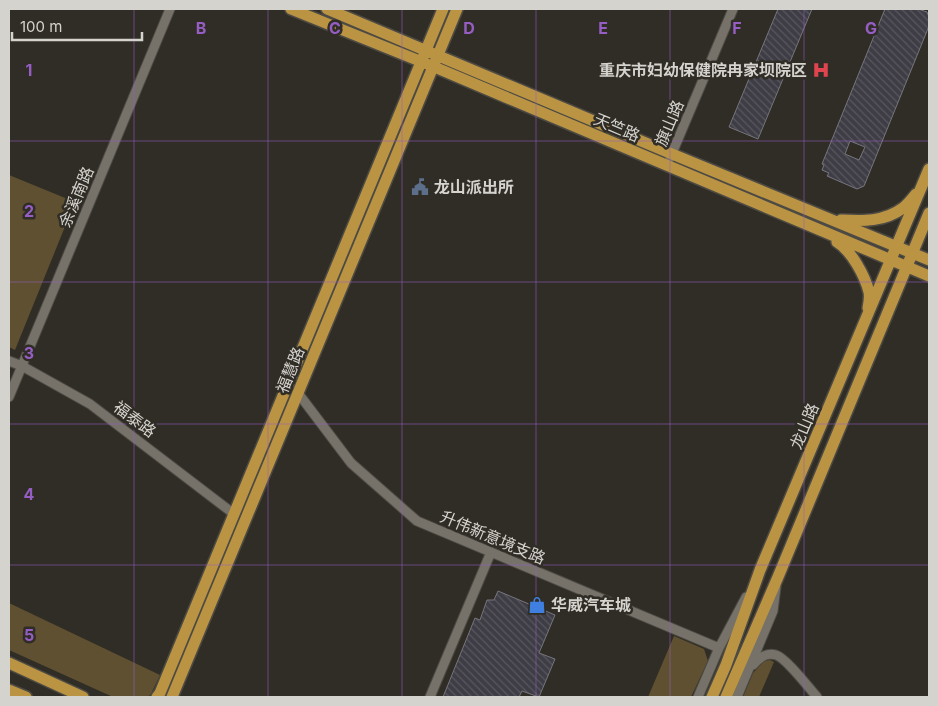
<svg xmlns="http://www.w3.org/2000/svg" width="938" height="706" viewBox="0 0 938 706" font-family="Inter,'Noto Sans SC',sans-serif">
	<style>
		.park { fill: #5e5030 }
		.building { fill: url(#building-back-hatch); stroke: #76757d; fill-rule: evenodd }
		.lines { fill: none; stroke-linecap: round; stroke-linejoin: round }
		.minor-casing { stroke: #4d4a44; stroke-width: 11 }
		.major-casing { stroke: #4d4a44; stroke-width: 14 }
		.minor { stroke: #76726a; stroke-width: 9 }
		.major { stroke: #ba9442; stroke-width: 11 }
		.grid { fill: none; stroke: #965ec4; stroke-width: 1; stroke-opacity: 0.55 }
		.labels { text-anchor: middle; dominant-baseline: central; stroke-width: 5; stroke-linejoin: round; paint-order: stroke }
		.poi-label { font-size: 16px; font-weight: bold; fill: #d5d3ce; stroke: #302d26; text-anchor: start }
		.street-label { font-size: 16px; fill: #d5d3ce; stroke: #302d26 }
		.grid-label { font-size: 16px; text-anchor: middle; font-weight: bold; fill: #965ec4; stroke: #302d26; stroke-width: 5; stroke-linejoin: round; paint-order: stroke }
	</style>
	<defs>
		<pattern id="building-back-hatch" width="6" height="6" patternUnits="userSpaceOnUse" patternTransform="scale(1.25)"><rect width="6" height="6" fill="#3e3c44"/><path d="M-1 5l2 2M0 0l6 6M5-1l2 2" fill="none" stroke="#59575e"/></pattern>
	</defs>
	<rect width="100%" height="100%" fill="#302d26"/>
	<!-- park -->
	<path class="park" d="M 9,175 L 75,202 L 15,350 L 9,347 Z
		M 9,603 L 160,675 L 151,694 L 148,697 L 113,697 L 9,650 Z
		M 674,636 L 704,649 L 708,661 L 691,697 L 648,697 Z
		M 770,660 L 774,662 L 759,697 L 743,697 L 753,673 L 764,661 Z"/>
	<!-- building -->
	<path class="building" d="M 778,9 L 812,9 L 758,139 L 729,127 Z
		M 885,9 L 918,9 L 927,12 L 929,17 L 929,26 L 864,186 L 857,189 L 827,176 L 829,173 L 822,170 L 824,165 L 822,164 ZM 850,141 L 865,147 L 859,160 L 845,154 Z
		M 498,591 L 555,615 L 539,653 L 555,659 L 539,697 L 522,691 L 519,697 L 443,697 L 475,618 L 480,620 L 487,600 L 494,600 Z"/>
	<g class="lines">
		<!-- minor casing -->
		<g class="minor-casing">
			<path id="minor" d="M 670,158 L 733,9
				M 9,361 L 22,366 L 90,404 L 234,514
				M 298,393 L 351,463 L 417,521 L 719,648
				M 9,397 L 170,9
				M 753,665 C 759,658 766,652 776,655 C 786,658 809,688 817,697
				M 430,697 L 491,552
				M 698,697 L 719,648 L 746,597
				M 737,697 L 773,611 L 776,587"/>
		</g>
		<!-- major casing -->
		<g class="major-casing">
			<path id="major" d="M 291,9 L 432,66 L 929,276
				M 327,9 L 672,154 L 929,260
				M 841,220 C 863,221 884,222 903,208 C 908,204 912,199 916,194
				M 837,242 C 851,250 865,276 869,292 C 870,297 869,303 868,308
				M 9,663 L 83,697
				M 9,690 L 26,697
				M 157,697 L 160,693 L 443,9
				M 172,697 L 457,9
				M 712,697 L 726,665 L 760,570 L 929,169
				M 726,697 L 778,577 L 929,213"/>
		</g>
		<!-- minor -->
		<use href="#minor" class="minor"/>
		<!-- major -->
		<use href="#major" class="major"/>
	</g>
	<!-- grid -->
	<path class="grid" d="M 134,9 L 134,697M 268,9 L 268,697M 402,9 L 402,697M 536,9 L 536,697M 670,9 L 670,697M 804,9 L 804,697M 9,141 L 929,141M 9,282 L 929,282M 9,424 L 929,424M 9,565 L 929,565"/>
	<!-- icons -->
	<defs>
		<g id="hospital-bare" transform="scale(1.35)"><path d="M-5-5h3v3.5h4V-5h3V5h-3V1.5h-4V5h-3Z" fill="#e0444e" stroke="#302d26" stroke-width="2.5" paint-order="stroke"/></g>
		<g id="civic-bare" transform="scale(1.35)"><path d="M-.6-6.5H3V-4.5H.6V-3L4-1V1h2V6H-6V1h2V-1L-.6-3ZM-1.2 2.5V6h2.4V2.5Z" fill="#5c6f8a" stroke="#302d26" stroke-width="2.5" paint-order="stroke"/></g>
		<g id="shop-bare" transform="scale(1.35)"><path d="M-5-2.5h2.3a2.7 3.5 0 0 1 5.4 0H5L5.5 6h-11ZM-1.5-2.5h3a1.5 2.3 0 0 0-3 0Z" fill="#3f7fe0" stroke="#302d26" stroke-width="2.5" paint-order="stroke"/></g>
	</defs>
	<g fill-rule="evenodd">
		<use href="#hospital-bare" x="821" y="70"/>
		<use href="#civic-bare" x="420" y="187"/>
		<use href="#shop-bare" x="537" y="605"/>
	</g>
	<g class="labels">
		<!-- poi labels -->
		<g class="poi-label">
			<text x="807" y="70" text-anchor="end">重庆市妇幼保健院冉家坝院区</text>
			<text x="434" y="187">龙山派出所</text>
			<text x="551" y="605">华威汽车城</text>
		</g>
		<!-- street labels -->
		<g class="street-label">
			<text transform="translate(669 123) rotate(-67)">旗山路</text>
			<text transform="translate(617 127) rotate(23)">天竺路</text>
			<text transform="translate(76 197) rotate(-67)">余溪南路</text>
			<text transform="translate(290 370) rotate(-68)">福慧路</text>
			<text transform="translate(135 419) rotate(37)">福泰路</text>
			<text transform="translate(804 426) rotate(-67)">龙山路</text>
			<text transform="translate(493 537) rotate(23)">升伟新意境支路</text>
		</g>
	</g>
	<g class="grid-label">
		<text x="201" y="34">B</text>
		<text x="335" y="34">C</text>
		<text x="469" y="34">D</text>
		<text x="603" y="34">E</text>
		<text x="737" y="34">F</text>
		<text x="871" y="34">G</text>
		<text x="29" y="76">1</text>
		<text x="29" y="217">2</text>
		<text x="29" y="359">3</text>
		<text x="29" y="500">4</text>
		<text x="29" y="641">5</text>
	</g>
	<!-- border -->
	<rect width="938" height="706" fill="none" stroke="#d5d3ce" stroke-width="20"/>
	<!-- scale -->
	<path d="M12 32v8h130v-8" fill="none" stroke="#d5d3ce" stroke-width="2.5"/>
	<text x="20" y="32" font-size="15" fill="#d5d3ce" stroke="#302d26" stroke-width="4" paint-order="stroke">100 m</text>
</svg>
